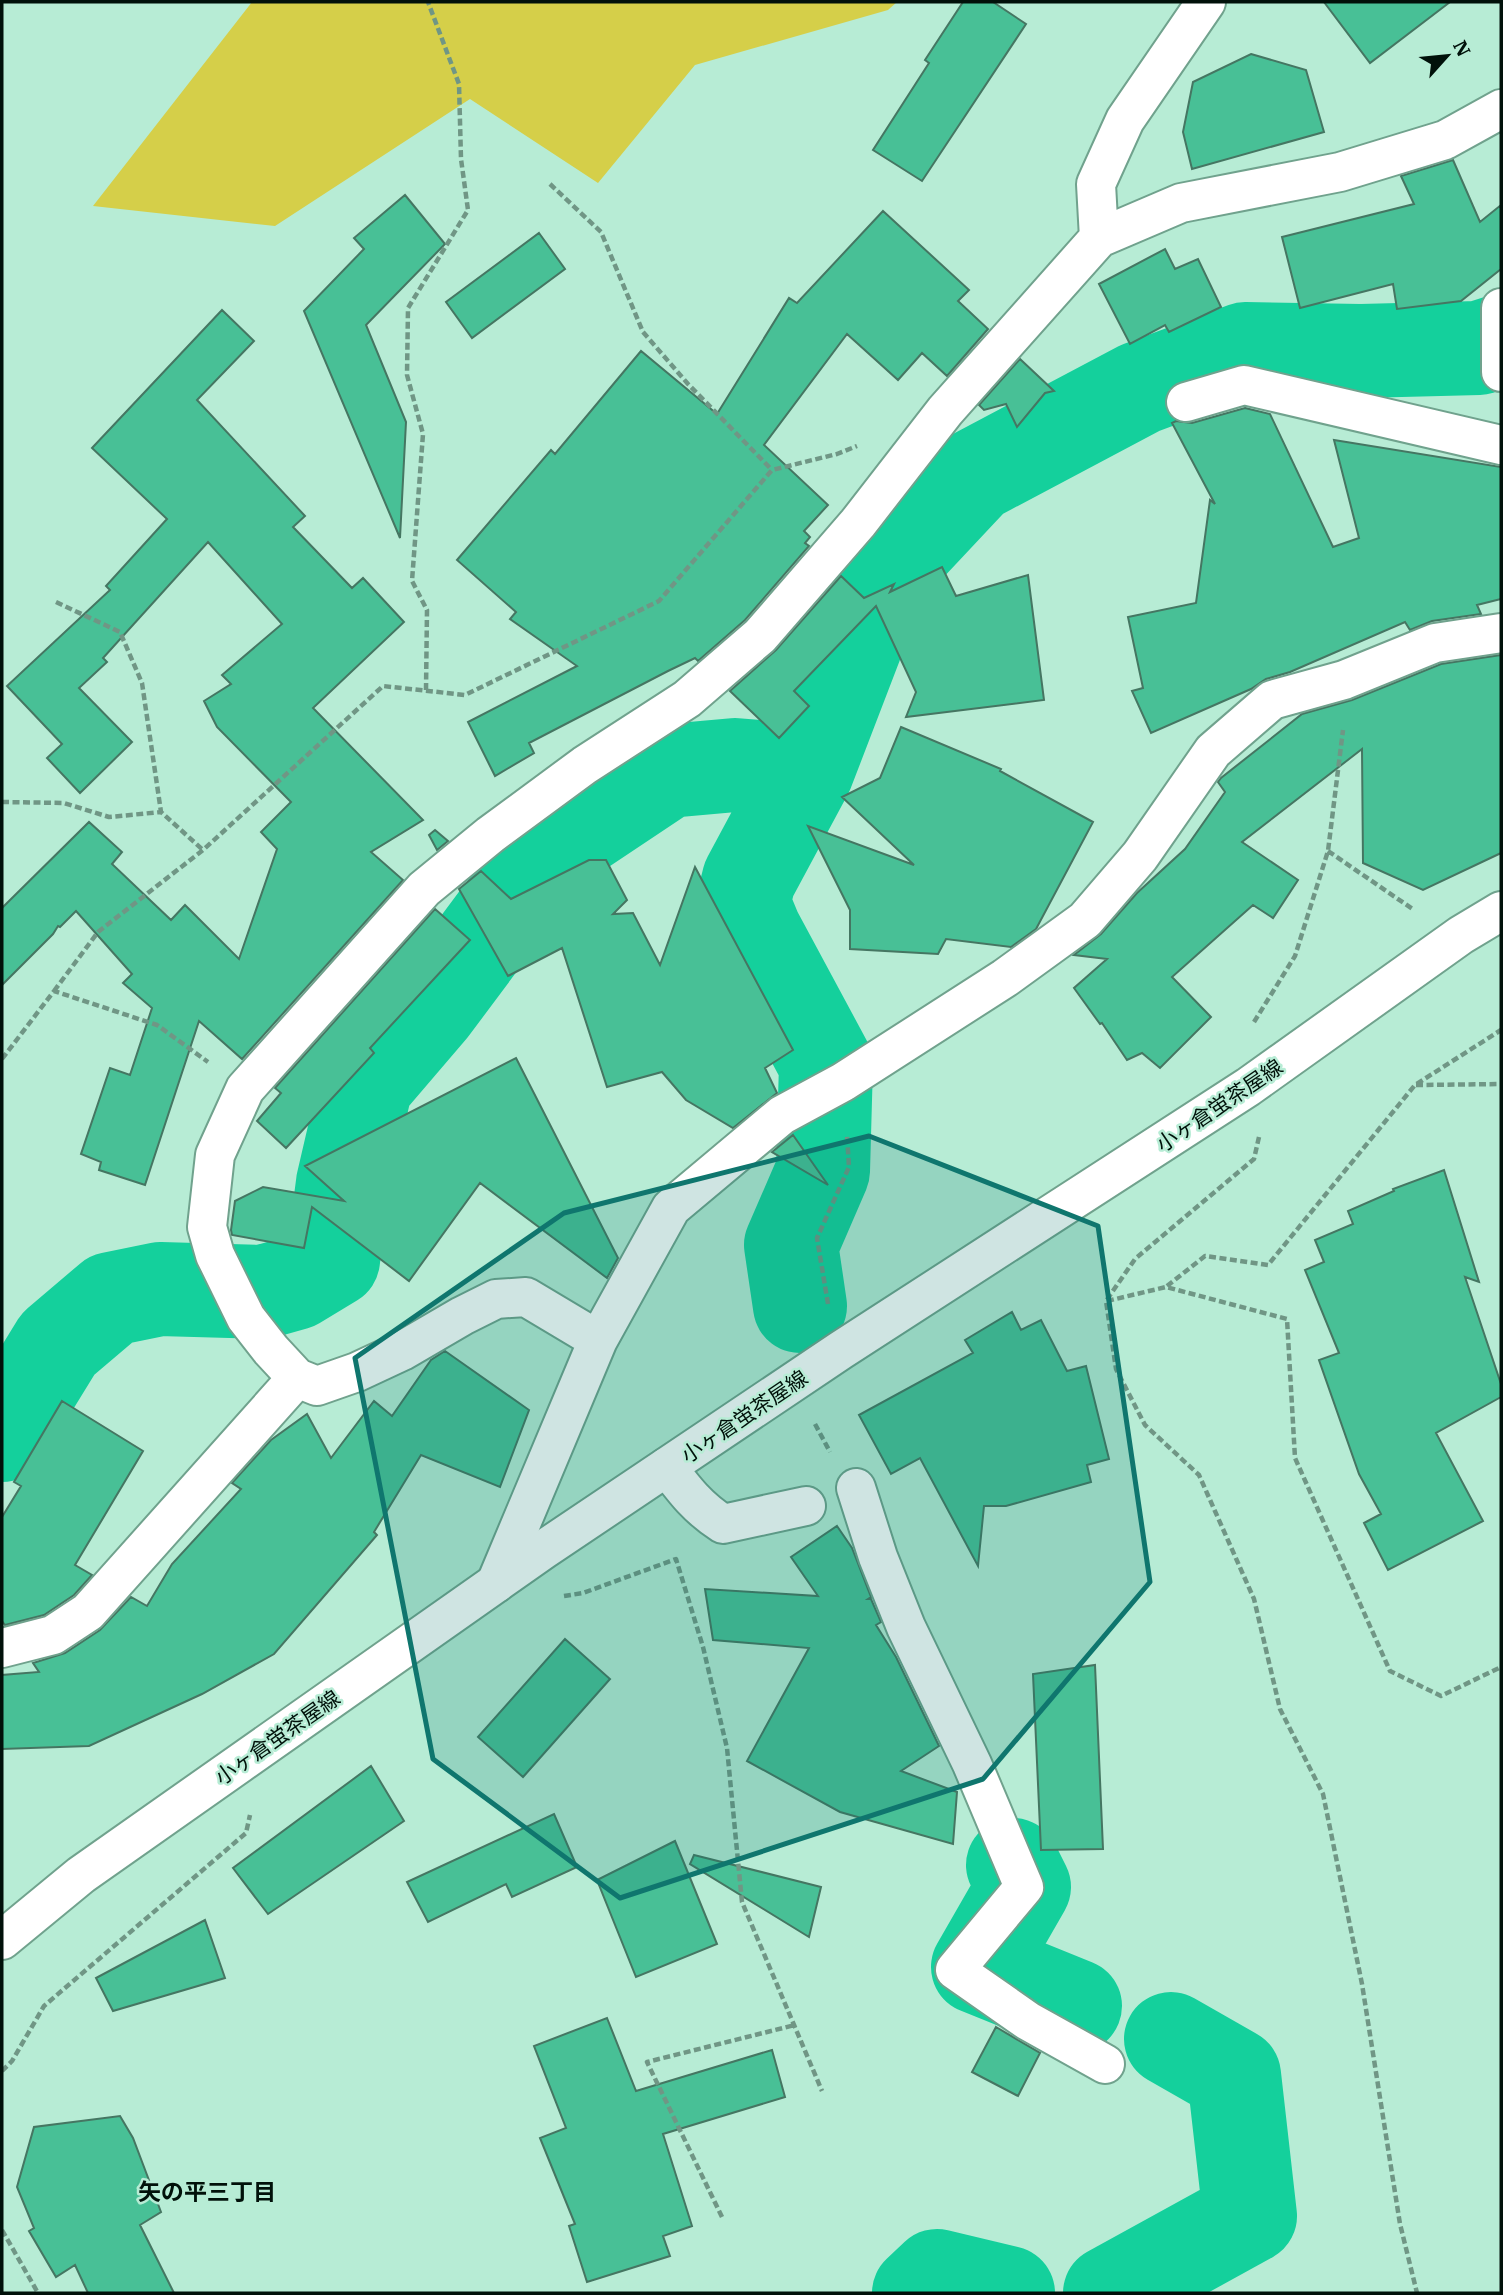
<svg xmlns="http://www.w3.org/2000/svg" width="1503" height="2295" viewBox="0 0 1503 2295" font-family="'IBM Plex Serif','Noto Sans JP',serif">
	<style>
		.green { fill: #d5cf49 }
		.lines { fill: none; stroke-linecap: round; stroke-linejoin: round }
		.river { stroke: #14d09c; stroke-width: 94 }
		.building { fill: #48c096; stroke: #457662; stroke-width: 2 }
		.minor-casing { stroke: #70a28d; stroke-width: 42 }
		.tertiary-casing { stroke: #70a28d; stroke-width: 42 }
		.path { stroke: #709685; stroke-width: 4.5; stroke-dasharray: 7 3.5; stroke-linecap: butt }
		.minor { stroke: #fff; stroke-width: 38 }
		.tertiary { stroke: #fff; stroke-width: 38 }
		.marked { fill: #0f766e; fill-opacity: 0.2; stroke: #0f766e; stroke-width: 5; stroke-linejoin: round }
		.labels { text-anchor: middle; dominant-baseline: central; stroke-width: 5; stroke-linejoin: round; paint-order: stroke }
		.street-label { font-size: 21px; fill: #01110a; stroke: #b7ecd5 }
		.neighbourhood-label { font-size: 23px; font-weight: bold; fill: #01110a; stroke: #b7ecd5 }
	</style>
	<rect width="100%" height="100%" fill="#b7ecd5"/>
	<!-- green -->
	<path class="green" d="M 252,2 L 897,2 L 888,10 L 695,65 L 598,183 L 470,99 L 275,226 L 93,206 Z"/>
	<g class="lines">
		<!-- river -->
		<path class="river" d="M 800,1306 L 791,1245 L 823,1171 L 826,1064 L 755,932 L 743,903 L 749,879 L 807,771 L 883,573 L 974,476 L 1140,388 L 1245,349 L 1361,351 L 1479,348 L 1501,341
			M 2,1435 L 58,1344 L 111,1299 L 160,1289 L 263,1292 L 295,1283 L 333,1260 L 343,1183 L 366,1084 L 431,1008 L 548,851 L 668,771 L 735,765 L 807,771
			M 1013,1865 L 1024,1887 L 978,1967 L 1075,2006
			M 919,2293 L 937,2276 L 1008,2293
			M 1110,2293 L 1250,2216 L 1234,2075 L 1171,2039"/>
	</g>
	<!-- building -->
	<path class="building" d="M 963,2 L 993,2 L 1026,24 L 922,181 L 873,150 L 929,63 L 925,60 Z
		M 1324,2 L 1450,2 L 1370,63 Z
		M 1251,54 L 1306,70 L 1324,132 L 1192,169 L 1183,132 L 1193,82 Z
		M 1453,160 L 1480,222 L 1501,205 L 1501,269 L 1461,301 L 1397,309 L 1393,284 L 1300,308 L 1282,237 L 1414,204 L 1401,176 Z
		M 405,195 L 445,244 L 366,325 L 406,422 L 400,538 L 304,311 L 364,249 L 354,238 Z
		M 883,211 L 969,290 L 958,301 L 988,329 L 947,376 L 922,353 L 898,380 L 847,334 L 764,445 L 828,505 L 804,531 L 810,537 L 805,543 L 809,546 L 745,620 L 698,661 L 695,658 L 668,671 L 529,743 L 534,753 L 495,776 L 468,722 L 577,666 L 510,619 L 516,612 L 457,560 L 551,450 L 555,454 L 641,351 L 717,414 L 789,298 L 797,303 Z
		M 539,233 L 565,269 L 472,338 L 446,302 Z
		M 1165,249 L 1175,269 L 1198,259 L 1221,307 L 1169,332 L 1165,325 L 1130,344 L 1099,284 Z
		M 222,310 L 254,341 L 197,400 L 305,516 L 293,527 L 352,588 L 363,578 L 404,622 L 313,708 L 423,820 L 371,852 L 403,880 L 242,1059 L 199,1021 L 145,1185 L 99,1170 L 101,1162 L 81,1154 L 110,1068 L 130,1075 L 152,1008 L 123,983 L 132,974 L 76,911 L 60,927 L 58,926 L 53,934 L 2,985 L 2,908 L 89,822 L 122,852 L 112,864 L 171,920 L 185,905 L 239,959 L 277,849 L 261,832 L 291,802 L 217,727 L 204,701 L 231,684 L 222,675 L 282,624 L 208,542 L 103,658 L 107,662 L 79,688 L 132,742 L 80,793 L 47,758 L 62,744 L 7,686 L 110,590 L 106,586 L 167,519 L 92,448 Z
		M 1020,359 L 1054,391 L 1045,393 L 1017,427 L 1006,404 L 984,410 L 979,405 Z
		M 1245,408 L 1270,414 L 1333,547 L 1359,538 L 1334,440 L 1501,467 L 1501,599 L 1477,605 L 1481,614 L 1432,621 L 1410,630 L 1405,622 L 1290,672 L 1266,679 L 1251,689 L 1151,733 L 1132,691 L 1143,688 L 1128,617 L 1196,603 L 1210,500 L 1215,504 L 1172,423 L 1176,421 L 1192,423 Z
		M 942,567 L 956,596 L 1028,575 L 1044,700 L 906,717 L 916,692 L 876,606 L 794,691 L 809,706 L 779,738 L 730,691 L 776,650 L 841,576 L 864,598 L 894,584 L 890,592 Z
		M 1501,655 L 1501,853 L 1423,890 L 1363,863 L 1362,749 L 1242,842 L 1298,880 L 1273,918 L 1253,905 L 1172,977 L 1211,1017 L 1160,1068 L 1142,1053 L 1127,1060 L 1102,1023 L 1100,1024 L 1074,988 L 1107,959 L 1074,955 L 1101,934 L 1137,893 L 1185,849 L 1225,792 L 1218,782 L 1221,778 L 1302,714 L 1352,700 L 1441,664 Z
		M 901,727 L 1001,769 L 1000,771 L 1093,822 L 1036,929 L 1011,947 L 946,939 L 938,954 L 850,949 L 850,910 L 808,826 L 914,865 L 842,797 L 880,778 Z
		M 435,830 L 448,841 L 437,850 L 429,835 Z
		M 589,860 L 606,860 L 627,900 L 613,914 L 633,913 L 660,965 L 695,867 L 793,1050 L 765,1068 L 777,1093 L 733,1128 L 686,1100 L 662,1072 L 607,1087 L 562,948 L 508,976 L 459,889 L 481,871 L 511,899 Z
		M 435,909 L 470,940 L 370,1048 L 374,1053 L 286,1148 L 257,1121 L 281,1093 L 275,1088 Z
		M 516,1058 L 618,1258 L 607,1278 L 480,1183 L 409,1281 L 312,1207 L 304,1248 L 232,1235 L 231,1230 L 235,1201 L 263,1187 L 344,1201 L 305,1166 Z
		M 793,1135 L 828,1185 L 772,1152 Z
		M 1444,1170 L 1479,1282 L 1465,1277 L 1501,1384 L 1501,1397 L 1436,1433 L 1483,1521 L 1388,1570 L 1364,1523 L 1381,1514 L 1359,1474 L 1319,1360 L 1339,1353 L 1305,1270 L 1324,1262 L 1315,1240 L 1353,1224 L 1348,1211 L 1394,1191 L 1393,1189 Z
		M 1012,1312 L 1021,1330 L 1041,1320 L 1067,1371 L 1086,1366 L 1109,1459 L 1087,1465 L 1091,1482 L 1006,1506 L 984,1506 L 978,1566 L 920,1458 L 891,1474 L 859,1415 L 973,1353 L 965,1340 Z
		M 445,1351 L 529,1410 L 500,1487 L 421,1455 L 374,1532 L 377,1535 L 274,1654 L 202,1694 L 89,1746 L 2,1749 L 2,1675 L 39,1672 L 33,1663 L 65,1653 L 100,1630 L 131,1597 L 147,1606 L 172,1564 L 241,1489 L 232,1483 L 271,1440 L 307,1414 L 331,1458 L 374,1401 L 392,1416 L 431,1360 Z
		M 62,1401 L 143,1451 L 75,1565 L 92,1575 L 74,1595 L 44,1615 L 5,1625 L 2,1621 L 2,1517 L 21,1486 L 14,1482 Z
		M 837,1526 L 852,1548 L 871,1597 L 868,1599 L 871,1599 L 881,1622 L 876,1625 L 896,1657 L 939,1746 L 901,1771 L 957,1792 L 953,1844 L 840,1812 L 747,1761 L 809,1648 L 713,1640 L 705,1589 L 818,1596 L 791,1557 Z
		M 565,1639 L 610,1679 L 523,1777 L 478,1737 Z
		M 1095,1665 L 1103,1849 L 1041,1850 L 1033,1674 Z
		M 371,1766 L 404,1821 L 268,1914 L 233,1868 Z
		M 554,1814 L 577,1867 L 512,1897 L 506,1884 L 428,1922 L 407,1882 Z
		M 675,1841 L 717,1944 L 636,1977 L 597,1880 Z
		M 694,1855 L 821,1887 L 809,1937 L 690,1864 Z
		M 205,1920 L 225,1978 L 113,2011 L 96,1978 Z
		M 607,2018 L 636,2091 L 772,2050 L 785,2097 L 663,2134 L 692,2226 L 663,2236 L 670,2256 L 587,2282 L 569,2226 L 575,2224 L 540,2138 L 566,2128 L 534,2046 Z
		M 996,2027 L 1040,2053 L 1018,2096 L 972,2072 Z
		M 120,2116 L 133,2138 L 161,2212 L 140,2225 L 174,2293 L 88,2293 L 75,2265 L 56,2277 L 29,2231 L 34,2228 L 17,2187 L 34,2127 Z"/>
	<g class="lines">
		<!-- minor casing -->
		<g class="minor-casing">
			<path id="minor" d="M 1099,238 L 1096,184 L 1125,120 L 1206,2
				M 1501,308 L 1501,372
				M 1186,402 L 1244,385 L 1501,445
				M 598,1340 L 526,1297 L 496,1299 L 462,1316 L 402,1351 L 357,1372 L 317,1386 L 297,1378 L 271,1350 L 246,1318 L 215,1255 L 207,1227 L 215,1155 L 245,1089 L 424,889 L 490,835 L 585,765 L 687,699 L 760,636 L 858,523 L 945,411 L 1099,238 L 1181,203 L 1340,172 L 1445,140 L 1501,109
				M 667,1467 C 685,1491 698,1508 723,1524 L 806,1506
				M 856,1488 L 878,1557 L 906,1627 L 972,1764 L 1024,1887 L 955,1970 L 1028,2021 L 1105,2064
				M 496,1583 L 598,1340 L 671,1208 L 782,1115 L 843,1082 L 1005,978 L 1085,920 L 1140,856 L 1213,751 L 1272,700 L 1344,680 L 1435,643 L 1501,633
				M 2,1648 L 53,1635 L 88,1612 L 297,1378"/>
		</g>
		<!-- tertiary casing -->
		<g class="tertiary-casing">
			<path id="tertiary" d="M 2,1940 L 81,1875 L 543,1550 L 841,1350 L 1248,1087 L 1461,935 L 1501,911"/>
		</g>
		<!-- path -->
		<path class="path" d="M 550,184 L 601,232 L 643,332 L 688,384 L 772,470
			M 56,602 L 120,632 L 142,683 L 161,812 L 203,850
			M 426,690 L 427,610 L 412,581 L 423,434 L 407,375 L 408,308 L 468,210 L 461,159 L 459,84 L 428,2
			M 2,802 L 64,803 L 109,817 L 161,812
			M 1328,851 L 1414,910
			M 54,991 L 98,932 L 203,850 L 383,686 L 465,695 L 659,601 L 772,470 L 837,454 L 857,446
			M 1254,1022 L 1295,956 L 1328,851 L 1343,730
			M 2,1059 L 54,991 L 157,1025 L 208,1062
			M 1416,1085 L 1501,1084
			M 1259,1137 L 1254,1159 L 1135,1259 L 1106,1301 L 1116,1369 L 1145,1425 L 1199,1475 L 1254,1599 L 1280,1709 L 1323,1794 L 1362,1984 L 1400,2224 L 1417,2293
			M 1167,1286 L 1205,1256 L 1268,1265 L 1415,1085 L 1501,1030
			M 1107,1301 L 1166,1287 L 1287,1319 L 1295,1458 L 1390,1671 L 1441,1696 L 1501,1667
			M 828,1304 L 817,1238 L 849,1167 L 847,1135
			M 815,1424 L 830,1452
			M 564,1596 L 583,1593 L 676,1559 L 703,1647 L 727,1748 L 742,1902 L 822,2091
			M 2,2071 L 12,2061 L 44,2006 L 246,1833 L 250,1815
			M 722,2217 L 647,2062 L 795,2025
			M 2,2230 L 38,2293"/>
		<!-- minor -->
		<use href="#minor" class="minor"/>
		<!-- tertiary -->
		<use href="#tertiary" class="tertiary"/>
	</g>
	<!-- marked area -->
	<path class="marked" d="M 869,1136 L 1098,1226 L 1150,1582 L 983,1779 L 620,1898 L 433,1759 L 355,1358 L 564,1213 Z"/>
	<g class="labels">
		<!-- street labels -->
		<g class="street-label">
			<text transform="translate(1219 1105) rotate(-34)">小ヶ倉蛍茶屋線</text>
			<text transform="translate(744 1416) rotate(-34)">小ヶ倉蛍茶屋線</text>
			<text transform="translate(277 1737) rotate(-35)">小ヶ倉蛍茶屋線</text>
		</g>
		<!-- neighbourhood labels -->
		<g class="neighbourhood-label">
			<text x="207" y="2191">矢の平三丁目</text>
		</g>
	</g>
	<!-- border -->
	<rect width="1503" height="2295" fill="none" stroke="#01110a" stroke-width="7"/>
	<!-- north arrow -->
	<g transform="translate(1447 56) rotate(63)" stroke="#b7ecd5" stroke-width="5" paint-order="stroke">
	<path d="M0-5L12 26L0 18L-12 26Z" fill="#01110a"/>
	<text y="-10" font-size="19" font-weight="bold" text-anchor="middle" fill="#01110a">N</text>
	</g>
</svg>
